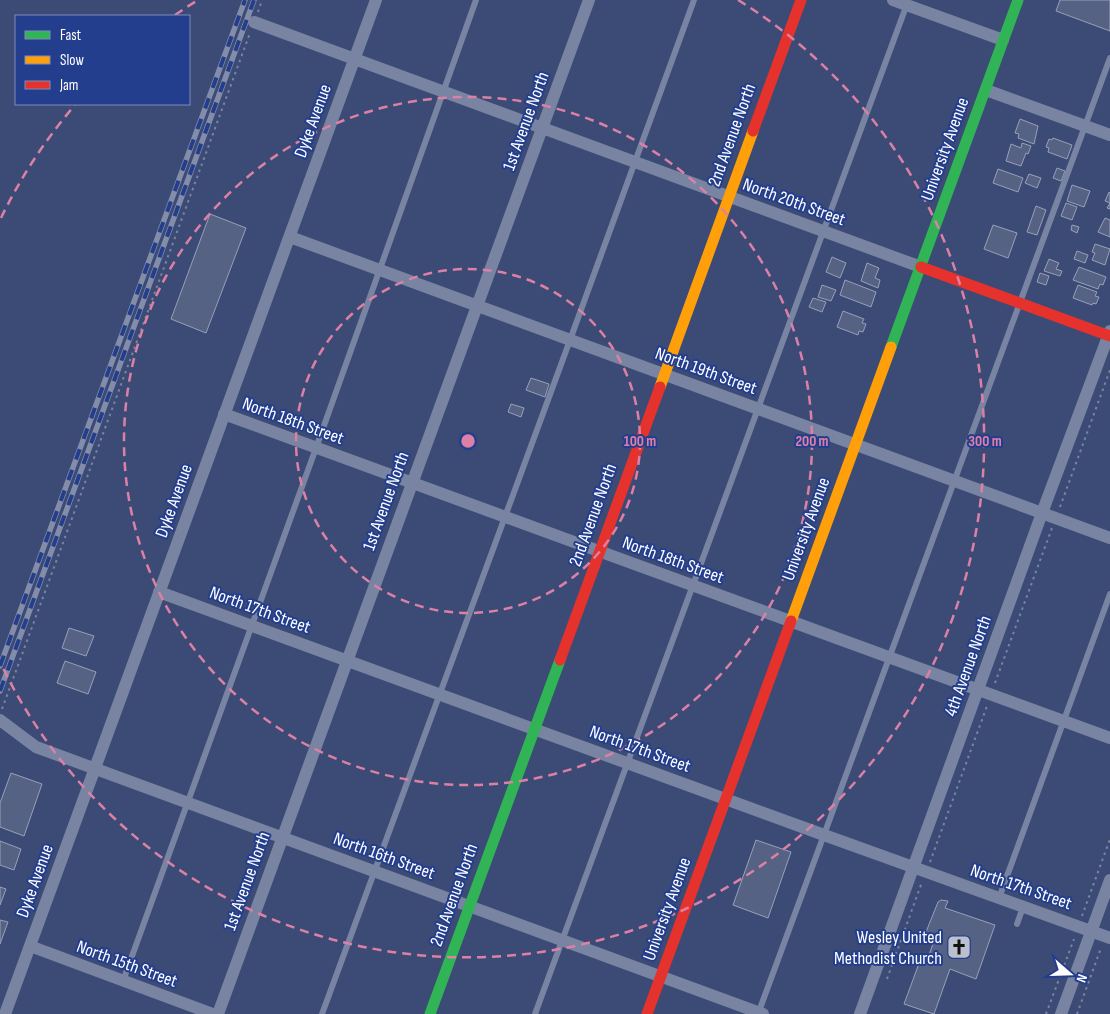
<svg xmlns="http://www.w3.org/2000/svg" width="1110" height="1014" viewBox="0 0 1110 1014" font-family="'Sofia Sans Condensed',sans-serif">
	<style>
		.building { fill: #566284; stroke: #98a0b8 }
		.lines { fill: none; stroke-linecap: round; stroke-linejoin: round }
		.path { stroke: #7884a1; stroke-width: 2; stroke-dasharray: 2.5 4; stroke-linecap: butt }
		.lane { stroke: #7884a1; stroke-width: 6 }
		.street { stroke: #7884a1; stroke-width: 12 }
		.fast { stroke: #30b455; stroke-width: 11 }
		.slow { stroke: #ff9f0a; stroke-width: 11 }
		.jam { stroke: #e5322d; stroke-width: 11 }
		.rail-casing { stroke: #838da9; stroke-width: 5.5 }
		.rail { stroke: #243e8e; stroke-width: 4; stroke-dasharray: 11; stroke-linecap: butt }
		.ring { fill: none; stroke: #dd80a5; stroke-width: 2.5; stroke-dasharray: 9 6 }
		.labels { text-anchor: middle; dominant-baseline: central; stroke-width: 4; stroke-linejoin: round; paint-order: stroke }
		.street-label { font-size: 18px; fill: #fff; stroke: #243e8e }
		.poi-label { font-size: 18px; fill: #fff; stroke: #243e8e; text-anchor: end }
		.centre { fill: #dd80a5; stroke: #243e8e; stroke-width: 2.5 }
		.ring-label { font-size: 15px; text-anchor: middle; font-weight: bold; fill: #dd80a5; stroke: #243e8e; stroke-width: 4; stroke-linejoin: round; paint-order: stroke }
	</style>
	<rect width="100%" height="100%" fill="#3c4b76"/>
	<!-- building -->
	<path class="building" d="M 1060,0 L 1110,0 L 1110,31 L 1056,11 Z
		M 1020,119 L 1038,126 L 1034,144 L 1018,138 L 1019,134 L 1015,133 Z
		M 1053,138 L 1072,145 L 1067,159 L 1048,152 L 1049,148 L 1046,147 L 1049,139 L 1052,140 Z
		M 1022,143 L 1031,146 L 1028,154 L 1026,153 L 1021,166 L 1006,161 L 1011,144 L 1021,148 Z
		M 1057,168 L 1065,171 L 1061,181 L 1053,178 Z
		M 998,169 L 1023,178 L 1018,192 L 993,183 Z
		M 1029,174 L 1041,178 L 1037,188 L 1025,183 Z
		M 1072,185 L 1090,191 L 1084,207 L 1067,201 Z
		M 1109,192 L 1110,193 L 1110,209 L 1107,208 L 1110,203 L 1105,201 Z
		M 1066,203 L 1077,207 L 1072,220 L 1061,216 Z
		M 1036,206 L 1046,210 L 1037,235 L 1027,232 Z
		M 210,214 L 246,228 L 206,333 L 171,319 Z
		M 1105,218 L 1110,220 L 1110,237 L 1098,232 Z
		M 993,225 L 1017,233 L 1008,258 L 984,249 Z
		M 1072,225 L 1079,227 L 1077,233 L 1071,230 Z
		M 1095,244 L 1110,249 L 1105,265 L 1092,260 L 1095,253 L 1092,252 Z
		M 1077,251 L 1088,255 L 1085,263 L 1074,259 Z
		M 832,257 L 846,263 L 840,278 L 826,272 Z
		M 1049,259 L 1059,263 L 1056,269 L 1062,271 L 1060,276 L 1044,271 Z
		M 867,263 L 879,268 L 875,278 L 880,280 L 878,288 L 861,281 Z
		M 1079,267 L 1106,277 L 1103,285 L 1100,284 L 1098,289 L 1073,280 Z
		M 1040,273 L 1049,276 L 1046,285 L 1037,282 Z
		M 845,280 L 876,292 L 871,307 L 840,295 Z
		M 822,285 L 836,290 L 831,301 L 818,297 Z
		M 1078,285 L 1097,292 L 1095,296 L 1099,297 L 1096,304 L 1093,303 L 1092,305 L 1073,298 Z
		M 813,298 L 826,302 L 822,312 L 809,307 Z
		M 843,311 L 864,319 L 862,323 L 866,324 L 863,332 L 859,331 L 858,335 L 837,327 Z
		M 531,378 L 549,384 L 545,397 L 526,390 Z
		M 511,404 L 524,408 L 521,417 L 508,412 Z
		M 69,628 L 94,636 L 86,656 L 62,648 Z
		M 65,661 L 96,672 L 88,694 L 57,683 Z
		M 11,773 L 42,784 L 24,836 L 0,827 L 0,803 Z
		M 756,840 L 791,852 L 768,918 L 733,905 Z
		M 0,841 L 21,849 L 14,870 L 0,865 Z
		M 0,887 L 6,889 L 0,905 Z
		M 941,900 L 948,901 L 945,908 L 995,925 L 976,979 L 950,969 L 934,1014 L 904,1004 L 921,958 L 927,960 L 936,936 L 926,932 L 938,902 Z
		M 0,920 L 8,922 L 0,944 Z"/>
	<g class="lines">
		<!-- path -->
		<path class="path" d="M 258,12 L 262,0
			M 1060,507 L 1110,370
			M 995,683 L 1052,528
			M 2,709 L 250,33
			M 930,862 L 987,706
			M 1082,916 L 1110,839
			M 887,979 L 922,882
			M 1046,1014 L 1074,939
			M 1077,1014 L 1101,948"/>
		<!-- lane -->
		<path class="lane" d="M 999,898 L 1110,594
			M 1017,924 L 1023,907
			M 123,981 L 316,448 L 476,0
			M 322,1014 L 566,351 L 694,0
			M 535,1014 L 907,4
			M 758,1014 L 1110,58"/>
		<!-- street -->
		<path class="street" d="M 893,0 L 1003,40
			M 254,22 L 921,267
			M 986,90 L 1110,135
			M 290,237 L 1110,538
			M 224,414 L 1110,738
			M 159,592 L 824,835 L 1110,938
			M 0,720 L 36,747 L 763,1014
			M 30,946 L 213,1014
			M 5,1014 L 376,0
			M 218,1014 L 589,0
			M 860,1014 L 1042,513 L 1110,331
			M 1061,1014 L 1110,880"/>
		<!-- fast -->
		<path class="fast" d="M 891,347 L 1018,0
			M 430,1014 L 560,660"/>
		<!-- slow -->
		<path class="slow" d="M 660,387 L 753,131
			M 791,621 L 891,347"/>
		<!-- jam -->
		<path class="jam" d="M 753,131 L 801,0
			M 921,267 L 1110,336
			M 560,660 L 660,387
			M 647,1014 L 791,621"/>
		<!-- rail casing -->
		<g class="rail-casing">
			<path id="rail" d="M 0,666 L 245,0
				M 0,691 L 254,0"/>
		</g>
		<!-- rail -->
		<use href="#rail" class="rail"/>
	</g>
	<!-- distance rings -->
	<g class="ring">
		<circle cx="468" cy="441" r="172"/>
		<circle cx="468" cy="441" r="344"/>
		<path d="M1 218A517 517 0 0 1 75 105M175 15A517 517 0 0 1 198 0M738 0A517 517 0 1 1 1 664"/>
	</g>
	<!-- icons -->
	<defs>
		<g id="church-square" transform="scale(1.25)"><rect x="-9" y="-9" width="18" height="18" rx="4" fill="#bbc0cf" stroke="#243e8e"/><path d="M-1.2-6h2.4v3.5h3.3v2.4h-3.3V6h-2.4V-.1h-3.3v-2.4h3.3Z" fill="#111"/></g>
	</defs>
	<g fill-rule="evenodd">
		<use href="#church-square" x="959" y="947"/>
	</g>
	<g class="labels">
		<!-- street labels -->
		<g class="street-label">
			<text transform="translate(313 121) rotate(-70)">Dyke Avenue</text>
			<text transform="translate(526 121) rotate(-70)">1st Avenue North</text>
			<text transform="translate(732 135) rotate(-70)">2nd Avenue North</text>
			<text transform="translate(945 149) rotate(-70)">University Avenue</text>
			<text transform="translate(794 202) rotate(20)">North 20th Street</text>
			<text transform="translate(706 371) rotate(20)">North 19th Street</text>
			<text transform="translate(293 421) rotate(20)">North 18th Street</text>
			<text transform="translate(174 501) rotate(-70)">Dyke Avenue</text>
			<text transform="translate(386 501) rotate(-70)">1st Avenue North</text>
			<text transform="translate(593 515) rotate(-70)">2nd Avenue North</text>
			<text transform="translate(806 529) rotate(-70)">University Avenue</text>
			<text transform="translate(673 560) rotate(20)">North 18th Street</text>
			<text transform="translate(260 610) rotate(20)">North 17th Street</text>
			<text transform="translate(968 666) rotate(-70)">4th Avenue North</text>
			<text transform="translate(640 749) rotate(20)">North 17th Street</text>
			<text transform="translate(384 856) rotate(20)">North 16th Street</text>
			<text transform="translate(35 881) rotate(-70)">Dyke Avenue</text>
			<text transform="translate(247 881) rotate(-70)">1st Avenue North</text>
			<text transform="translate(1021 887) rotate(19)">North 17th Street</text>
			<text transform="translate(454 895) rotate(-70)">2nd Avenue North</text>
			<text transform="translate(667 909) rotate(-70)">University Avenue</text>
			<text transform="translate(127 964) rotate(20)">North 15th Street</text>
		</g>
		<!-- poi labels -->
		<g class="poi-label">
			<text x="942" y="937">Wesley United<tspan x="942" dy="21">Methodist Church</tspan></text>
		</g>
	</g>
	<circle cx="468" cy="441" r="8" class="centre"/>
	<g class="ring-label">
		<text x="640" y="446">100 m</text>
		<text x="812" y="446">200 m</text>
		<text x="985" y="446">300 m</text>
	</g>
	<!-- legend -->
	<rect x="15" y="15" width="175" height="90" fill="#243e8e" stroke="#7c8bbb"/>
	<rect x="25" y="31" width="25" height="8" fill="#30b455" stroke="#7c8bbb"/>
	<text x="60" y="40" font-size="15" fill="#ffffff">Fast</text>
	<rect x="25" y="56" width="25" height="8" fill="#ff9f0a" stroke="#7c8bbb"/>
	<text x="60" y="65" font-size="15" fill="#ffffff">Slow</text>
	<rect x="25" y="81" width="25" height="8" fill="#e5322d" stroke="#7c8bbb"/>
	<text x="60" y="90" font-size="15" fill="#ffffff">Jam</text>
	<!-- north arrow -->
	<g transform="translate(1070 974) rotate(110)" stroke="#243e8e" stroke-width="4" paint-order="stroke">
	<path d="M0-4L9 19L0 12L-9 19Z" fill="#ffffff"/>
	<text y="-8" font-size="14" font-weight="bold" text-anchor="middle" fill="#ffffff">N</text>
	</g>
</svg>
